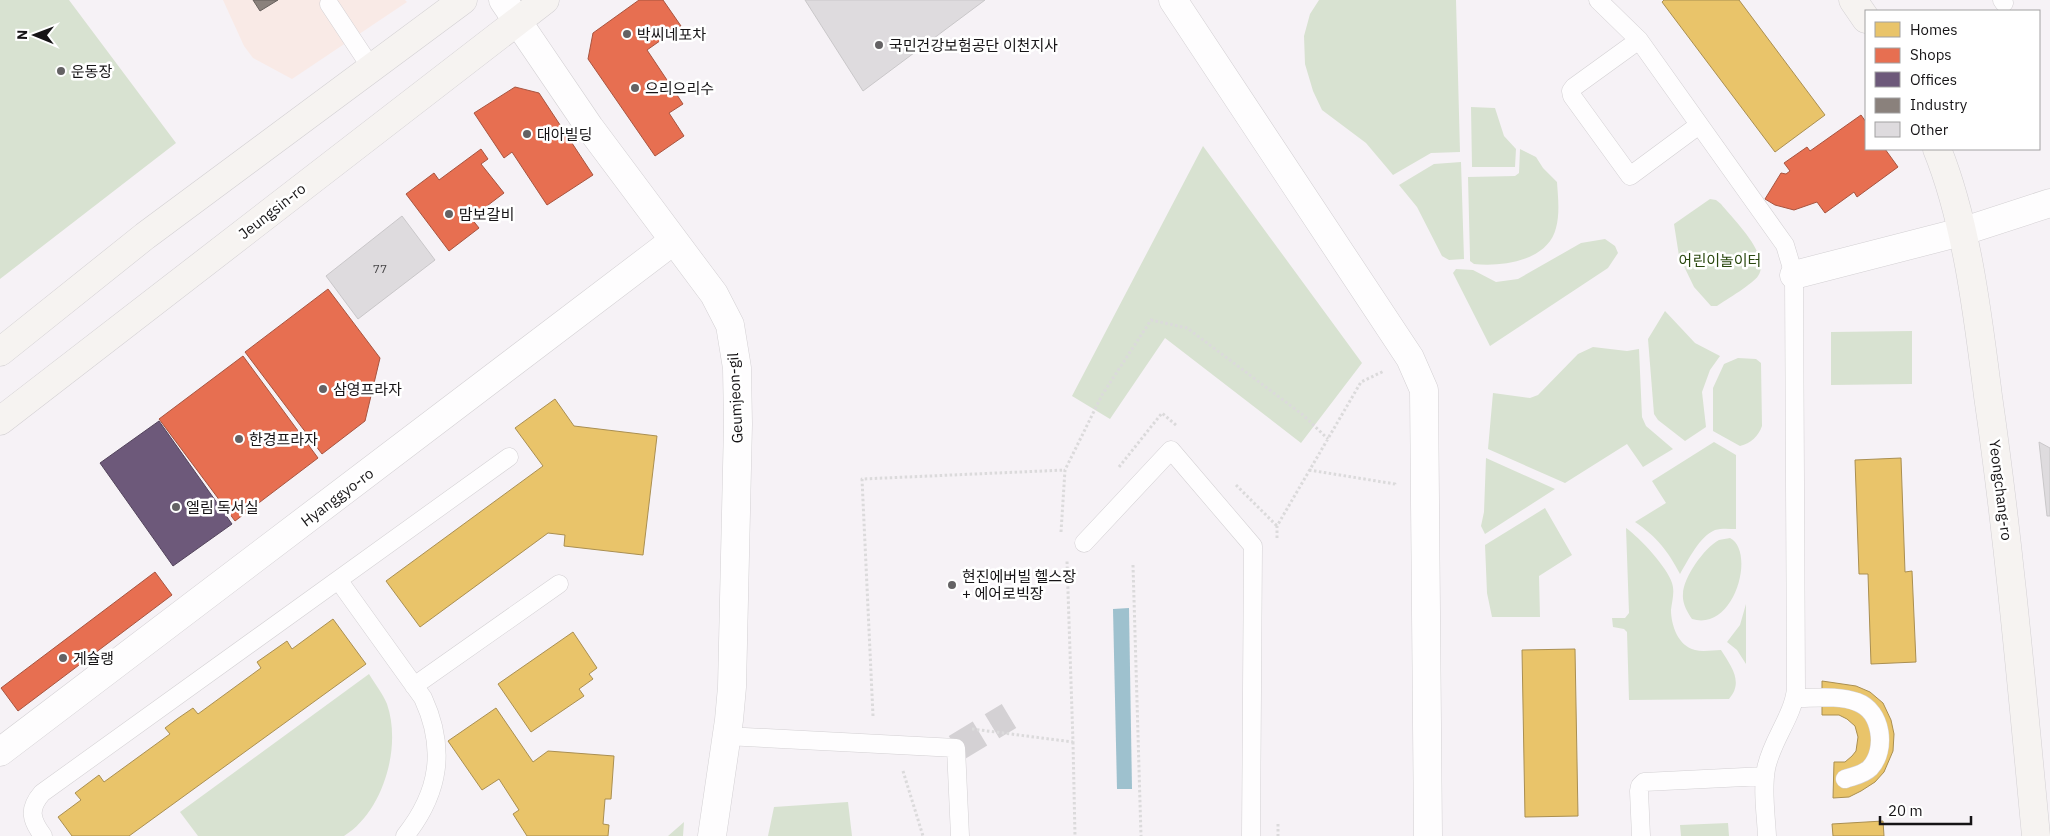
<svg xmlns="http://www.w3.org/2000/svg" width="2050" height="836" viewBox="0 0 2050 836" font-family="'IBM Plex Sans','Noto Sans KR',sans-serif">
	<style>
		.industrial { fill: #f9eae6 }
		.green { fill: #d8e2d1 }
		.water { fill: #9ec1ce }
		.homes { fill: #e9c46a; stroke: #aa8f51 }
		.shops { fill: #e76f51; stroke: #a8543f }
		.offices { fill: #6d597a; stroke: #53445c }
		.industry { fill: #8a817c; stroke: #67605d }
		.building { fill: #dedbde; stroke: #c9c7c9 }
		.lines { fill: none; stroke-linecap: round; stroke-linejoin: round }
		.minor-tunnel { stroke: #d4d1d4; stroke-width: 28; stroke-dasharray: 28 14; stroke-linecap: butt }
		.service-casing { stroke: #d3d0d3; stroke-width: 19 }
		.minor-casing { stroke: #d3d0d3; stroke-width: 29 }
		.tertiary-casing { stroke: #d3d0d3; stroke-width: 29 }
		.secondary-casing { stroke: #d3d0d3; stroke-width: 29 }
		.path { stroke: #dbdadb; stroke-width: 3; stroke-dasharray: 2.5 2.5; stroke-linecap: butt }
		.service { stroke: #fefdfe; stroke-width: 18 }
		.minor { stroke: #fefdfe; stroke-width: 28 }
		.tertiary { stroke: #fefdfe; stroke-width: 28 }
		.secondary { stroke: #f6f3f1; stroke-width: 28 }
		.poi-dot { fill: #646264; stroke: #fff; stroke-width: 2 }
		.labels { text-anchor: middle; dominant-baseline: central; stroke-width: 5; stroke-linejoin: round; paint-order: stroke }
		.number-label { font-size: 12px; fill: #494749 }
		.poi-label { font-size: 15px; fill: #161416; stroke: #fff; text-anchor: start }
		.street-label { font-size: 15px; fill: #161416; stroke: #fff }
		.park-label { font-size: 15px; fill: #2a480f; stroke: #fff }
	</style>
	<rect width="100%" height="100%" fill="#f6f2f6"/>
	<!-- industrial -->
	<path class="industrial" d="M 223,0 L 405,0 L 407,2 L 292,79 L 253,58 L 244,46 Z"/>
	<!-- green -->
	<path class="green" d="M 0,0 L 69,0 L 176,143 L 0,279 Z
		M 1319,0 L 1456,0 L 1460,152 L 1431,153 L 1393,175 L 1366,143 L 1322,110 L 1313,91 L 1305,64 L 1304,36 L 1310,14 Z
		M 1471,107 L 1495,108 L 1504,136 L 1516,149 L 1515,167 L 1472,167 Z
		M 1203,146 L 1362,363 L 1301,443 L 1165,338 L 1110,419 L 1072,396 Z
		M 1520,149 L 1536,157 L 1543,168 L 1557,182 C 1558,197 1560,213 1556,228 C 1548,261 1502,267 1474,264 L 1470,261 L 1470,257 L 1468,177 L 1515,176 L 1519,173 Z
		M 1461,162 L 1464,259 L 1449,260 L 1442,256 L 1417,207 L 1399,185 L 1434,164 Z
		M 1710,199 L 1716,200 L 1721,204 C 1733,219 1772,256 1758,276 C 1754,283 1726,300 1717,306 L 1711,306 L 1694,287 L 1679,256 L 1674,224 Z
		M 1605,239 L 1615,246 L 1618,253 L 1608,268 L 1490,346 L 1453,273 L 1456,269 L 1473,270 L 1496,282 L 1518,279 L 1581,243 Z
		M 1665,311 L 1695,343 L 1720,356 L 1710,370 L 1702,392 L 1706,427 L 1685,441 L 1658,420 L 1654,414 L 1648,339 Z
		M 1912,331 L 1912,384 L 1831,385 L 1831,332 Z
		M 1593,347 L 1627,351 L 1639,349 L 1642,417 L 1646,426 L 1673,449 L 1643,467 L 1627,444 L 1565,483 L 1488,449 L 1493,393 L 1530,398 L 1538,395 L 1578,354 Z
		M 1738,358 L 1756,359 L 1761,363 L 1762,426 C 1758,437 1751,443 1740,446 L 1713,431 L 1713,388 L 1724,364 Z
		M 1714,442 L 1736,455 L 1736,529 C 1729,529 1722,528 1715,530 C 1699,537 1689,559 1680,574 C 1668,551 1657,537 1635,522 L 1666,503 L 1652,481 Z
		M 1486,458 L 1555,489 L 1485,534 L 1481,526 L 1484,512 Z
		M 1545,508 L 1572,555 L 1539,576 L 1540,617 L 1492,617 L 1487,593 L 1485,545 Z
		M 1626,528 C 1640,538 1667,567 1672,583 C 1675,592 1672,601 1671,610 C 1671,625 1678,646 1695,650 C 1703,652 1713,650 1721,650 C 1731,666 1744,682 1729,699 L 1629,700 L 1627,632 L 1624,629 L 1613,627 L 1612,618 L 1625,618 L 1629,613 Z
		M 1730,538 C 1756,551 1735,632 1692,619 C 1687,612 1682,603 1683,594 C 1683,578 1704,548 1719,540 C 1722,539 1727,539 1730,538 Z
		M 1746,604 L 1746,664 L 1737,650 L 1727,642 L 1740,625 Z
		M 369,674 C 375,684 383,694 387,704 C 402,747 383,812 344,836 L 198,836 L 180,812 Z
		M 848,802 L 852,836 L 768,836 L 774,807 Z
		M 684,822 L 683,836 L 668,836 Z
		M 1728,823 L 1729,836 L 1681,836 L 1680,825 Z"/>
	<!-- water -->
	<path class="water" d="M 1129,608 L 1132,789 L 1117,789 L 1113,609 Z"/>
	<!-- homes -->
	<path class="homes" d="M 1664,0 L 1739,0 L 1825,115 L 1775,152 L 1662,2 Z
		M 555,399 L 574,426 L 657,436 L 643,555 L 564,546 L 565,535 L 548,533 L 420,627 L 386,581 L 543,466 L 515,428 Z
		M 1901,458 L 1905,572 L 1912,571 L 1916,662 L 1871,664 L 1868,574 L 1859,574 L 1855,460 Z
		M 333,619 L 366,664 L 129,836 L 72,836 L 58,817 L 81,800 L 75,793 L 99,775 L 104,782 L 170,734 L 165,728 L 177,719 L 193,708 L 198,714 L 261,668 L 257,662 L 287,641 L 292,649 Z
		M 573,632 L 597,668 L 589,674 L 593,679 L 579,689 L 584,696 L 531,732 L 498,684 Z
		M 1575,649 L 1578,816 L 1525,817 L 1522,650 Z
		M 1822,681 L 1856,686 L 1870,692 L 1883,703 L 1891,720 L 1894,734 L 1893,751 L 1884,772 L 1875,782 L 1861,791 L 1849,797 L 1833,798 L 1834,762 L 1845,762 L 1852,756 L 1856,751 L 1858,737 L 1855,726 L 1847,719 L 1839,715 L 1822,715 Z
		M 496,708 L 533,762 L 548,751 L 614,756 L 611,799 L 605,799 L 603,824 L 609,825 L 608,836 L 527,836 L 513,814 L 519,810 L 499,779 L 482,790 L 448,741 Z
		M 1883,821 L 1884,836 L 1833,836 L 1832,824 Z"/>
	<!-- shops -->
	<path class="shops" d="M 639,0 L 663,0 L 681,26 L 647,50 L 683,104 L 669,113 L 684,136 L 655,156 L 588,59 L 593,33 Z
		M 515,87 L 539,93 L 593,175 L 547,205 L 512,152 L 504,158 L 474,113 Z
		M 1861,115 L 1866,122 L 1866,149 L 1885,149 L 1898,167 L 1857,197 L 1854,192 L 1825,213 L 1817,202 L 1794,210 L 1775,205 L 1765,199 L 1781,173 L 1786,174 L 1790,171 L 1784,163 L 1807,147 L 1810,151 Z
		M 481,149 L 488,159 L 481,164 L 504,193 L 471,218 L 479,228 L 449,251 L 406,194 L 434,173 L 439,180 Z
		M 328,289 L 380,358 L 365,421 L 322,454 L 245,352 Z
		M 243,356 L 318,458 L 235,521 L 159,419 Z
		M 155,572 L 172,595 L 18,711 L 1,688 Z"/>
	<!-- offices -->
	<path class="offices" d="M 159,421 L 232,524 L 173,566 L 100,463 Z"/>
	<!-- industry -->
	<path class="industry" d="M 253,0 L 278,0 L 260,11 Z"/>
	<!-- building -->
	<path class="building" d="M 805,0 L 985,0 L 863,91 Z
		M 402,216 L 435,260 L 358,319 L 326,276 Z
		M 2039,442 L 2050,448 L 2050,516 L 2047,516 Z"/>
	<g class="lines">
		<!-- minor-tunnel -->
		<path class="minor-tunnel" d="M 956,748 L 1009,716"/>
		<!-- service casing -->
		<g class="service-casing">
			<path id="service" d="M 1598,0 L 1639,40 L 1785,245 L 1794,275 L 1796,689 C 1793,717 1771,741 1766,769 C 1762,790 1766,815 1767,836
				M 2002,0 L 2004,3
				M 329,4 L 372,69
				M 1639,40 L 1574,87 L 1571,91 L 1572,96 L 1630,176 L 1699,125
				M 1084,543 L 1171,450 L 1253,546 L 1251,836
				M 339,581 L 423,698 C 446,748 440,792 405,836
				M 414,686 L 559,584
				M 1795,698 C 1815,698 1839,695 1857,702 C 1882,711 1887,750 1870,768 C 1863,775 1853,776 1845,779
				M 726,736 L 956,748 L 960,836
				M 43,836 C 31,820 28,809 42,793 L 509,457
				M 1641,836 L 1639,791 L 1640,786 L 1644,782 L 1765,776"/>
		</g>
		<!-- minor casing -->
		<g class="minor-casing">
			<path id="minor" d="M 1794,275 L 1961,232 L 2050,203
				M 0,752 L 673,241"/>
		</g>
		<!-- tertiary casing -->
		<g class="tertiary-casing">
			<path id="tertiary" d="M 503,0 L 590,128 L 714,294 L 730,325 L 737,368 L 738,424 L 732,687 L 729,720 L 712,836
				M 1173,0 L 1410,358 L 1424,390 L 1428,836"/>
		</g>
		<!-- secondary casing -->
		<g class="secondary-casing">
			<path id="secondary" d="M 1853,0 L 1866,19
				M 1937,149 C 1967,223 1978,317 1988,396 C 2009,542 2022,689 2036,836
				M 0,352 L 145,236 L 463,0
				M 0,421 L 545,0"/>
		</g>
		<!-- path -->
		<path class="path" d="M 1119,467 L 1162,413 L 1177,426
			M 1309,470 L 1395,484 L 1395,486
			M 1236,485 L 1277,526
			M 1061,532 L 1065,470 L 1102,395 L 1151,320 L 1187,328 L 1303,415 L 1328,439
			M 1277,538 L 1277,526 L 1361,382 L 1384,371
			M 1133,565 L 1141,836
			M 873,716 L 862,479 L 1065,470
			M 972,729 L 1073,742 L 1067,561
			M 1073,742 L 1075,836
			M 903,771 L 923,836
			M 1278,824 L 1278,836"/>
		<!-- service -->
		<use href="#service" class="service"/>
		<!-- minor -->
		<use href="#minor" class="minor"/>
		<!-- tertiary -->
		<use href="#tertiary" class="tertiary"/>
		<!-- secondary -->
		<use href="#secondary" class="secondary"/>
	</g>
	<!-- markers -->
	<g class="poi-dot">
		<circle cx="627" cy="34" r="5"/>
		<circle cx="879" cy="45" r="5"/>
		<circle cx="61" cy="71" r="5"/>
		<circle cx="635" cy="88" r="5"/>
		<circle cx="527" cy="134" r="5"/>
		<circle cx="449" cy="214" r="5"/>
		<circle cx="323" cy="389" r="5"/>
		<circle cx="239" cy="439" r="5"/>
		<circle cx="176" cy="507" r="5"/>
		<circle cx="952" cy="585" r="5"/>
		<circle cx="63" cy="658" r="5"/>
	</g>
	<g class="labels">
		<!-- number labels -->
		<g class="number-label">
			<text x="380" y="268">77</text>
		</g>
		<!-- poi labels -->
		<g class="poi-label">
			<text x="637" y="34">박씨네포차</text>
			<text x="889" y="45">국민건강보험공단 이천지사</text>
			<text x="71" y="71">운동장</text>
			<text x="645" y="88">으리으리수</text>
			<text x="537" y="134">대아빌딩</text>
			<text x="459" y="214">맘보갈비</text>
			<text x="333" y="389">삼영프라자</text>
			<text x="249" y="439">한경프라자</text>
			<text x="186" y="507">엘림 독서실</text>
			<text x="962" y="576">현진에버빌 헬스장<tspan x="962" dy="17">+ 에어로빅장</tspan></text>
			<text x="73" y="658">게슐랭</text>
		</g>
		<!-- street labels -->
		<g class="street-label">
			<text transform="translate(272 211) rotate(-38)">Jeungsin-ro</text>
			<text transform="translate(735 398) rotate(-93)">Geumjeon-gil</text>
			<text transform="translate(2001 490) rotate(83)">Yeongchang-ro</text>
			<text transform="translate(337 497) rotate(-37)">Hyanggyo-ro</text>
		</g>
		<!-- park labels -->
		<g class="park-label">
			<text x="1720" y="260">어린이놀이터</text>
		</g>
	</g>
	<!-- legend -->
	<rect x="1865" y="10" width="175" height="140" fill="#ffffff" stroke="#a2a1a2"/>
	<rect x="1875" y="22" width="25" height="15" fill="#e9c46a" stroke="#a2a1a2"/>
	<text x="1910" y="35" font-size="15" fill="#161416">Homes</text>
	<rect x="1875" y="48" width="25" height="15" fill="#e76f51" stroke="#a2a1a2"/>
	<text x="1910" y="60" font-size="15" fill="#161416">Shops</text>
	<rect x="1875" y="72" width="25" height="15" fill="#6d597a" stroke="#a2a1a2"/>
	<text x="1910" y="85" font-size="15" fill="#161416">Offices</text>
	<rect x="1875" y="98" width="25" height="15" fill="#8a817c" stroke="#a2a1a2"/>
	<text x="1910" y="110" font-size="15" fill="#161416">Industry</text>
	<rect x="1875" y="122" width="25" height="15" fill="#dedbde" stroke="#a2a1a2"/>
	<text x="1910" y="135" font-size="15" fill="#161416">Other</text>
	<!-- north arrow -->
	<g transform="translate(35 35) rotate(271)" stroke="#ffffff" stroke-width="4" paint-order="stroke">
	<path d="M0-4L9 19L0 12L-9 19Z" fill="#161416"/>
	<text y="-8" font-size="14" font-weight="bold" text-anchor="middle" fill="#161416">N</text>
	</g>
	<!-- scale -->
	<path d="M1880 816v8h91v-8" fill="none" stroke="#161416" stroke-width="2.5"/>
	<text x="1888" y="816" font-size="15" fill="#161416" stroke="#ffffff" stroke-width="4" paint-order="stroke">20 m</text>
</svg>
